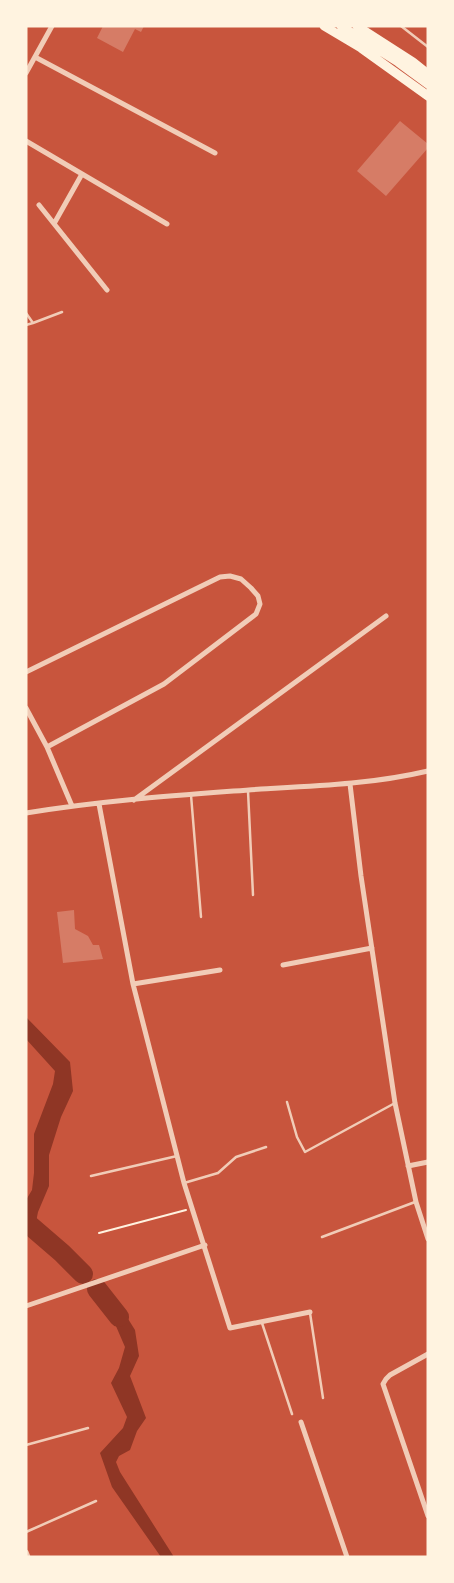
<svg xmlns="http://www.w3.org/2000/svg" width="454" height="1583" viewBox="0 0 454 1583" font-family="'Asap Condensed',sans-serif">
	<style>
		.water { fill: #8f3625 }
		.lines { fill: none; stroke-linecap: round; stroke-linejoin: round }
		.river { stroke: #8f3625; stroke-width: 20 }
		.building { fill: #d67c66 }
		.path { stroke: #fff3e0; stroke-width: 2 }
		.service { stroke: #f1ccb7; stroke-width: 2.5 }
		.minor { stroke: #f1ccb7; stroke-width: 5 }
		.trunk { stroke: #fff3e0; stroke-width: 9 }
	</style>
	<rect width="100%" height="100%" fill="#c8553d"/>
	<!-- water -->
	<path class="water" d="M 26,1017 L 70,1062 L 73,1091 L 61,1117 L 49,1155 L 49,1186 L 38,1212 L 36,1222 L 52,1233 L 79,1266 L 80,1271 L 71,1270 L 26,1231 L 26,1200 L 32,1190 L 34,1173 L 34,1134 L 53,1084 L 55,1071 L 26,1039 Z
		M 103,1296 L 120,1306 L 135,1330 L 139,1356 L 130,1376 L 146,1418 L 137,1431 L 130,1450 L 119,1456 L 116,1462 L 120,1472 L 174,1557 L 161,1557 L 112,1487 L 100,1453 L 123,1428 L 127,1417 L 111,1383 L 119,1368 L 125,1347 Z"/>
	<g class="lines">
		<!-- river -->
		<path class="river" d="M 26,1222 L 62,1253 L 83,1274
			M 97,1289 L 119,1317"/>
	</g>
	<!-- building -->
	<path class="building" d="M 103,26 L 144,26 L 141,32 L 135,29 L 123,52 L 97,38 Z
		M 400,121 L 428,144 L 428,148 L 386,196 L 357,171 Z
		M 74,910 L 75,929 L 88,936 L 93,945 L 99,945 L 103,959 L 63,963 L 57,912 Z"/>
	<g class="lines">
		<!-- path -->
		<path class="path" d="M 99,1233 L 186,1210"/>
		<!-- service -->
		<path class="service" d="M 401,26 L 428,47
			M 26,313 L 33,323 L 26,325
			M 33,323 L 62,312
			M 248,791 L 253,895
			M 191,795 L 201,917
			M 287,1102 L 297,1137 L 305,1152 L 395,1103
			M 91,1176 L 177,1156
			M 184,1183 L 218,1173 L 236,1157 L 266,1147
			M 322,1237 L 415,1202
			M 310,1313 L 323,1398
			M 262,1323 L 292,1414
			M 26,1445 L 88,1428
			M 26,1532 L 96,1501"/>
		<!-- minor -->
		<path class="minor" d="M 35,57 L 215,153
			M 26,73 L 52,26
			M 26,141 L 167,224
			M 39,205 L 107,290
			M 55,222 L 82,174
			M 26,672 L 220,577 L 230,576 L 241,579 L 251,588 L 258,596 L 260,604 L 256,614 L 164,684 L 47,747
			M 26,708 L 47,747 L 72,806
			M 350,784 L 361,876 L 395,1103 L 416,1202 L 428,1239
			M 134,800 L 386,616
			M 99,804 L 133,984 L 184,1183 L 230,1328 L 310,1312
			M 26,813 C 104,800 183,795 261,789 C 317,786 373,784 428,771
			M 283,965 L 372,948
			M 133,984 L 220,970
			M 408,1166 L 428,1162
			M 26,1306 L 205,1245
			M 428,1354 L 390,1375 L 386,1379 L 383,1384 L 428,1516
			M 301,1422 L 347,1557
			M 26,1552 L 28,1557"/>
		<!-- trunk -->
		<path class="trunk" d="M 324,26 L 361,48 L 428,96
			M 341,26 L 398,62 L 428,84
			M 357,26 L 413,62 L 428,74"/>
	</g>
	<!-- border -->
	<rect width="454" height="1583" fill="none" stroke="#fff3e0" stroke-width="55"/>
</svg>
